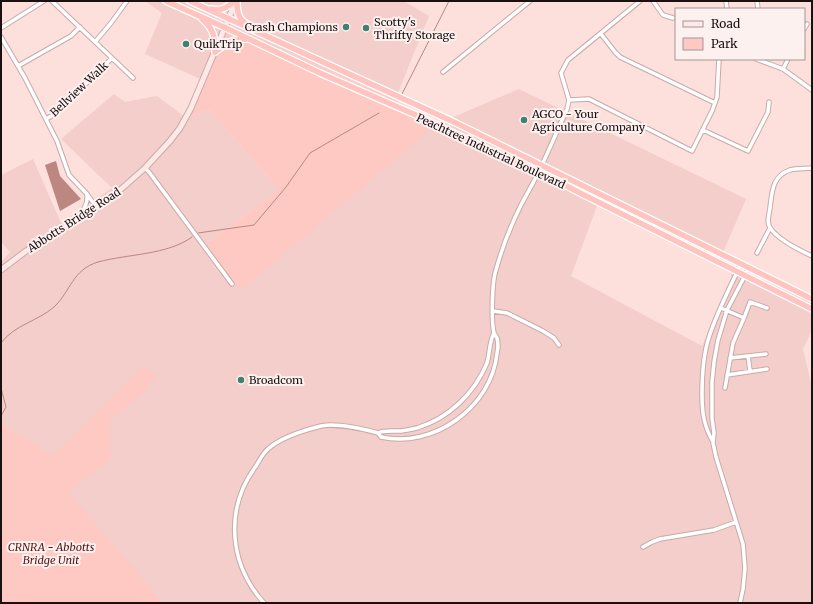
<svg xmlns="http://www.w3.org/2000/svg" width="813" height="604" viewBox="0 0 813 604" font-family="Merriweather,serif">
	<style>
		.built { fill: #f3ceca }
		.green { fill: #fec8c3 }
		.water { fill: #bc8681 }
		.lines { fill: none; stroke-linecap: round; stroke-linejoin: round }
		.stream { stroke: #bc8681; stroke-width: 1 }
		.minor-casing { stroke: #c7aba9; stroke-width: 5.5 }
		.secondary-casing { stroke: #c7aba9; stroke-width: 7 }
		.trunk-casing { stroke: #fff; stroke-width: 8 }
		.minor { stroke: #fff; stroke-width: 3.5 }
		.secondary { stroke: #ffe9e7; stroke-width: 5 }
		.trunk { stroke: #ffc4c0; stroke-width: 5.5 }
		.poi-dot { fill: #408171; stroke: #fdf1f0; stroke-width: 1.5 }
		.labels { text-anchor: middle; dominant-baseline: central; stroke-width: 4; stroke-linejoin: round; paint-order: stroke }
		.poi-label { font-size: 11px; fill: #19100f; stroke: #fdf1f0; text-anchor: start }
		.street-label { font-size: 11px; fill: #19100f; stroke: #fdf1f0 }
		.park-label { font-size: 11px; font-style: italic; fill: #561414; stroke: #fdf1f0 }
	</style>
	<rect width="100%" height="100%" fill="#fddfdc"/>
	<!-- built -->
	<path class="built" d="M 145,1 L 404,1 L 429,16 L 395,100 L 227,26 L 205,81 L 145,54 L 162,13 Z
		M 519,89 L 746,199 L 721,257 L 600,198 L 571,276 L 702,346 L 731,278 L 732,266 L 741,271 L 812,299 L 812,330 L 803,349 L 812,387 L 812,603 L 158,603 L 42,465 L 52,456 L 1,423 L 1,262 L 10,252 L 1,242 L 1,175 L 33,159 L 61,223 L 112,188 L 61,139 L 114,94 L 125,102 L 157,96 L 185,117 L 210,110 L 279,190 L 206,244 L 437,124 Z"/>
	<!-- green -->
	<path class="green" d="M 227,26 L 395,100 L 437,124 L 240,291 L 206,244 L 279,190 L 210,110 L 185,117 Z
		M 143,367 L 157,375 L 141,395 L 113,417 L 110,424 L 111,459 L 68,492 L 163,603 L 1,603 L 1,423 L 53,456 Z"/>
	<!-- water -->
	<path class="water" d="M 56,161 L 60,176 L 81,199 L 60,211 L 45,165 Z"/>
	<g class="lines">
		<!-- stream -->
		<path class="stream" d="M 402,94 L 449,1
			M 198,233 L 254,225 L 286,187 L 310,153 L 379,113
			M 1,343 C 14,325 38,321 54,307 C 71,291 72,270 98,262 C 127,254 168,255 192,237
			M 1,388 L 6,407 L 1,416"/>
		<!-- minor casing -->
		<g class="minor-casing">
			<path id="minor" d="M 52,1 L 133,78
				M 653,1 L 663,15 L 673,18
				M 726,1 L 727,9
				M 757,1 L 758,9
				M 1,28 L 44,1
				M 804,29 L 807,24
				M 601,34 L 615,52 L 620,57 L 715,103
				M 1,37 L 25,78 L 57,141 L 69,175 L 87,194 L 97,208
				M 95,42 L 111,23 L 127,1
				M 756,59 L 783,69 L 812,90
				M 18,66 L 71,36 L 80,27
				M 783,69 L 788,59
				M 443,72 L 530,1
				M 569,100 L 589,99 L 692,151 L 712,111 L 717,97 L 719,59
				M 46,119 L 55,114 L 112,58
				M 703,130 L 748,151 L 768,112 L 769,102
				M 145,168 L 149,172 L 232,284
				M 812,168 C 805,169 797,168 790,170 C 772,176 772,192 770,208 C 769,215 766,223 771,229 C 779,240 799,250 812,256
				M 79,217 C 83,210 88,204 87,195
				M 757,253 L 770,228
				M 721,308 L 744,318 L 750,302 L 767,308
				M 493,311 L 507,313 L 543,331 L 554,338 L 559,345
				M 748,356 L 766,354
				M 730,358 L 748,356 L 750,371
				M 727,375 L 767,369
				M 725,388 L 733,343 L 744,318
				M 378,433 L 381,437 C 433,449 492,407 497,353 C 498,349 498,342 497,338 C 496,336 495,335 494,333 C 491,321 492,281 496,270 C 502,248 511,225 521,205 C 528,192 535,180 541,167 C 550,148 558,129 567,109 L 569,100 L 561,73 L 568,60 L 640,1
				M 713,442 C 704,426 702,413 702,395 C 702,376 703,355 709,337 C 717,312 730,287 741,264
				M 643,547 L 652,542 L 660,539 L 714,530 L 736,522
				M 264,603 C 229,564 224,509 256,466 C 259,461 263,453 268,449 C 280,438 305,430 321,426 C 335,423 363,429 378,433 C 384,430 392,431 399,431 C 405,431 411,429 417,428 C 449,418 474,394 487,363 C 490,353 489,342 494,333
				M 740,603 L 743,589 L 745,568 L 743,544 L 716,457 L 713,443 L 714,433 L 712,418 L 712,382 L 714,362 L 718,340 L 727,310 L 749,268"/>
		</g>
		<!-- secondary casing -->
		<g class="secondary-casing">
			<path id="secondary" d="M 1,270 L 26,251 L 111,198 L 145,168 L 170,141 L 180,128 L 191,108 L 236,1"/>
		</g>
		<!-- trunk casing -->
		<g class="trunk-casing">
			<path id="trunk" d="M 166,1 L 226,28 L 320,73 L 416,115 L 538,173 L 549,177 L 580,193 L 812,309
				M 190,1 L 456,123 L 812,299
				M 237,1 C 237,12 238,20 249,25
				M 211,9 C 221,11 227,8 234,1
				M 202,19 C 213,28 216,38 215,52
				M 215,52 C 227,43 231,39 247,39"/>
		</g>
		<!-- minor -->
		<use href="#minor" class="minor"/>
		<!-- secondary -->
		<use href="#secondary" class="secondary"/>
		<!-- trunk -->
		<use href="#trunk" class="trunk"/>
	</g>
	<!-- markers -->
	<g class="poi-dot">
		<circle cx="346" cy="27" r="4"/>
		<circle cx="366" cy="28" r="4"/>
		<circle cx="186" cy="44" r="4"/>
		<circle cx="524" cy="120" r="4"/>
		<circle cx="241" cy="380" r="4"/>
	</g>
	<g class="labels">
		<!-- poi labels -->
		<g class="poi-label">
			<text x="374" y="22">Scotty's<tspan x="374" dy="13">Thrifty Storage</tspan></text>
			<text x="338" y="27" text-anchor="end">Crash Champions</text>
			<text x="194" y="44">QuikTrip</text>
			<text x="532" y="114">AGCO - Your<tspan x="532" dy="13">Agriculture Company</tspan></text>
			<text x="249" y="380">Broadcom</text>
		</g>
		<!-- street labels -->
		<g class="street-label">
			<text transform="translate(79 89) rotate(-43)">Bellview Walk</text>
			<text transform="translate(491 151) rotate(25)">Peachtree Industrial Boulevard</text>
			<text transform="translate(74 220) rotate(-33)">Abbotts Bridge Road</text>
		</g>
		<!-- park labels -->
		<g class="park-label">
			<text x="51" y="547">CRNRA - Abbotts<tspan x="51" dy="13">Bridge Unit</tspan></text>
		</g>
	</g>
	<!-- border -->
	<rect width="813" height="604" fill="none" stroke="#19100f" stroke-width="4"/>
	<!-- legend -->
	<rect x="675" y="8" width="130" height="52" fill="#fdf1f0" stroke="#a29796"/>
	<rect x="683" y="21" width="20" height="6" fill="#ffe9e7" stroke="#a29796"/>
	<text x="711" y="28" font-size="12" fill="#19100f">Road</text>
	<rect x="683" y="38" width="20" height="12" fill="#fec8c3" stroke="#a29796"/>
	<text x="711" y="48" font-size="12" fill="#19100f">Park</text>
</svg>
